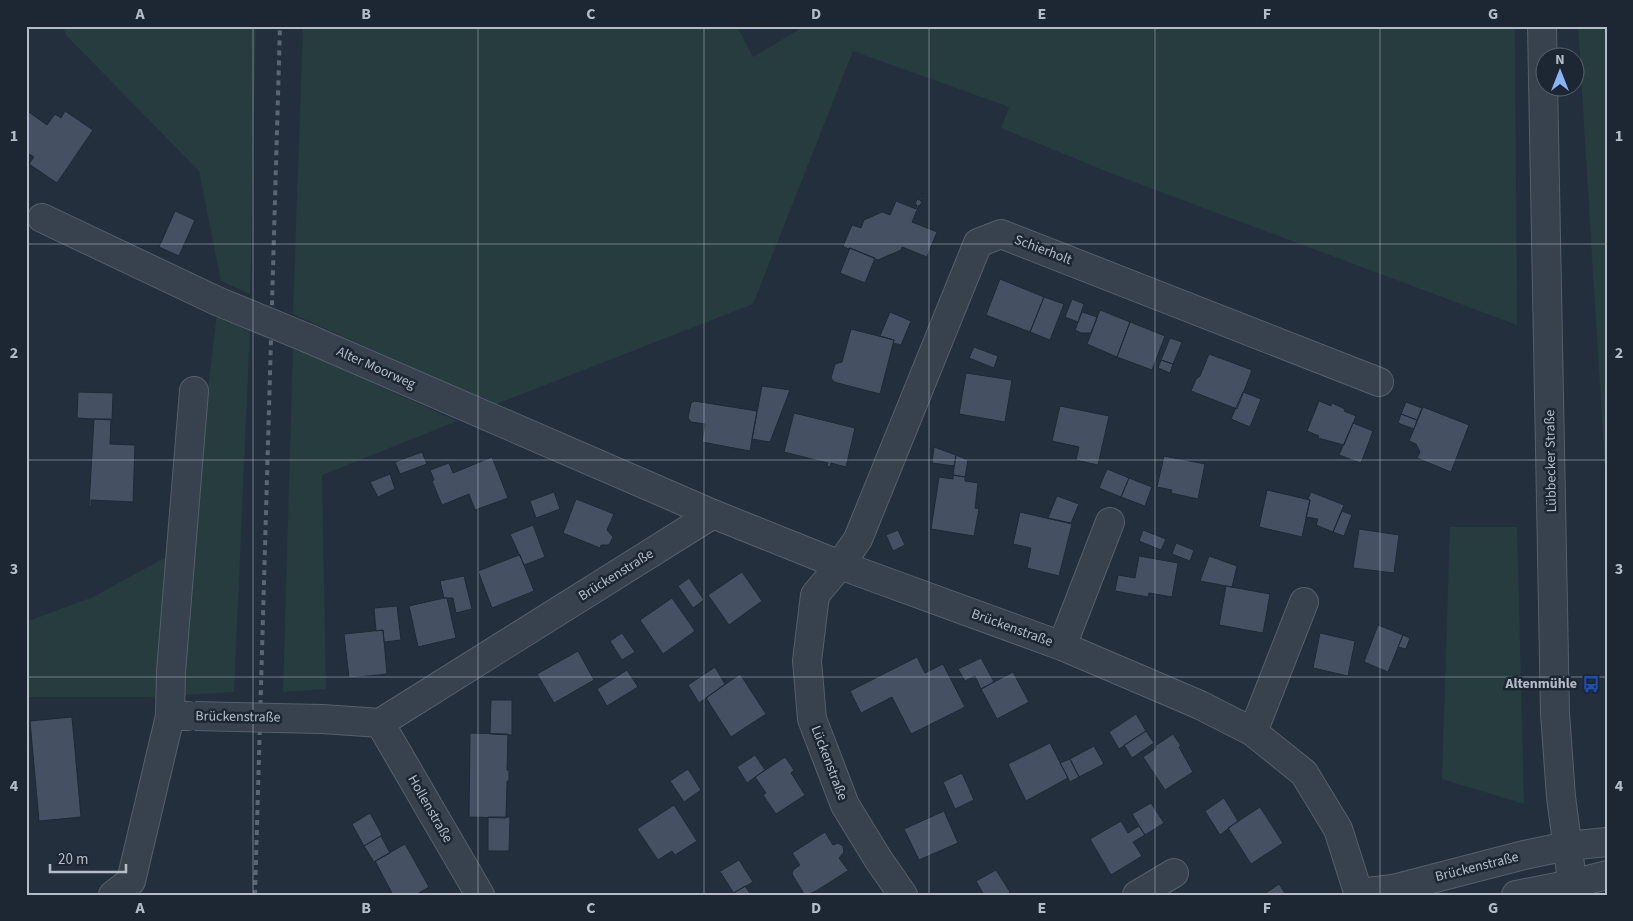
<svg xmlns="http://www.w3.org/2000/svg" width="1633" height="921" viewBox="0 0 1633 921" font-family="'Source Sans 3',sans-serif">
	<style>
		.green { fill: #263c3f }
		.building { fill: #455162; stroke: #1f2835 }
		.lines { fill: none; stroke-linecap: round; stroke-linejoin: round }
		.minor-casing { stroke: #565f6c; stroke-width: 30 }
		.minor { stroke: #38414e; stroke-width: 28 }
		.rail { stroke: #5a6575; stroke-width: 4; stroke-dasharray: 5 5; stroke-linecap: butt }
		.minor-bridge-casing { stroke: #565f6c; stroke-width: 30; stroke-linecap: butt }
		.minor-bridge { stroke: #38414e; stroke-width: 28 }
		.grid { fill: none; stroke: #b4bcc9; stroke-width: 1; stroke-opacity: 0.55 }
		.labels { text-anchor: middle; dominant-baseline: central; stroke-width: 5; stroke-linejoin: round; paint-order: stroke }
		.street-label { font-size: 14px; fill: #b4bcc9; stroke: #1d2633 }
		.poi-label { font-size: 14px; font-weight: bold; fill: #b4bcc9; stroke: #1d2633; text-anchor: end }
		.neatline { fill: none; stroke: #b4bcc9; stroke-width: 2 }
		.grid-label { font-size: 16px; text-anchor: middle; font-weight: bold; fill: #b4bcc9 }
	</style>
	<rect width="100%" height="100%" fill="#242f3e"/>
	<!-- green -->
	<path class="green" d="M 63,26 L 256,26 L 250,294 L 221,281 L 199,171 L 66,35 Z
		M 303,26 L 737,26 L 753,57 L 805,26 L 1515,26 L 1517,325 L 1113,174 L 1001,128 L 1009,107 L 853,51 L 753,304 L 494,405 L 293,314 Z
		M 1578,26 L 1607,26 L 1607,501 Z
		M 217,313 L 250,328 L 234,692 L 148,697 L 26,697 L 26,622 L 93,597 L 190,544 Z
		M 293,347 L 457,421 L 322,475 L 326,689 L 283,692 Z
		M 1450,527 L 1517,527 L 1524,804 L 1442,779 Z"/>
	<!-- building -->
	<path class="building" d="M 26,110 L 47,125 L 55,114 L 61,118 L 65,111 L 93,130 L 57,183 L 29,164 L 34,157 L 26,152 Z
		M 922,193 L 923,194 L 920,201 L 922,201 L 920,206 L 919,205 L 912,222 L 937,232 L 927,257 L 902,247 L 901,250 L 878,260 L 850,248 L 848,249 L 843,246 L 852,225 L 861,228 L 864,220 L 882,212 L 890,215 L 896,201 L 916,209 L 917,205 L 915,204 L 917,199 L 919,200 Z
		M 175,211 L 195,220 L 179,256 L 159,247 Z
		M 850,248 L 875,258 L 865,283 L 840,273 Z
		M 1000,279 L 1044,297 L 1030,332 L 986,315 Z
		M 1044,297 L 1064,304 L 1050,340 L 1030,332 Z
		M 1072,299 L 1084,304 L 1078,322 L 1065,317 Z
		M 1100,310 L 1130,322 L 1117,357 L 1087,344 Z
		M 890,312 L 911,321 L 901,345 L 893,343 L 894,340 L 880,336 Z
		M 1082,312 L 1097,317 L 1091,333 L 1081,333 L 1075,330 Z
		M 1130,322 L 1165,336 L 1152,370 L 1117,357 Z
		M 851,329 L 894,340 L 880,394 L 834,382 L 831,378 L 835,364 L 842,362 Z
		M 1170,338 L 1182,342 L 1173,364 L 1161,360 Z
		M 974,347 L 998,356 L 994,368 L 969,358 Z
		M 1209,354 L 1252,370 L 1237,409 L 1191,391 L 1196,379 L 1200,376 Z
		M 1161,360 L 1173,364 L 1170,373 L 1158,368 Z
		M 966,373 L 1012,380 L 1005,422 L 959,414 Z
		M 762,386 L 790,390 L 770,442 L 752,439 Z
		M 78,392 L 113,393 L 112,420 L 77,418 Z
		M 1243,392 L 1261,399 L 1250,427 L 1231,419 Z
		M 694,401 L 757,411 L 750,451 L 702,442 L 705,424 L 691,422 L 688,418 L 691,403 Z
		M 1319,401 L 1331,406 L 1332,403 L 1345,409 L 1344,411 L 1356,416 L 1344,445 L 1318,438 L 1319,436 L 1307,431 Z
		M 1406,402 L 1422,408 L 1417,420 L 1401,414 Z
		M 1060,406 L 1109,416 L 1098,465 L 1076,460 L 1079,447 L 1052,441 Z
		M 1423,407 L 1469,425 L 1451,472 L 1417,458 L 1420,452 L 1416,444 L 1409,441 Z
		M 794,413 L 855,428 L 846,467 L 831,463 L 830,467 L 827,466 L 828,463 L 784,452 Z
		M 1401,414 L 1417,420 L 1414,429 L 1398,423 Z
		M 94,419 L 111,419 L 110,444 L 135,445 L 133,502 L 91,500 L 91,506 L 89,506 Z
		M 1353,423 L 1373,431 L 1361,463 L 1339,455 Z
		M 934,447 L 956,455 L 954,466 L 932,463 Z
		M 422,452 L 427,464 L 400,474 L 395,462 Z
		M 956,455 L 968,460 L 965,477 L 953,475 Z
		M 1164,456 L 1205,464 L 1198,499 L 1171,493 L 1172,490 L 1157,487 Z
		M 492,457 L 508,498 L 475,510 L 469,494 L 442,505 L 432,481 L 434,480 L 430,470 L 449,463 L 453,473 Z
		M 1107,469 L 1129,478 L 1121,497 L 1099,488 Z
		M 390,474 L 395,489 L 378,497 L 370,482 Z
		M 953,475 L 965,477 L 965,481 L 978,483 L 975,508 L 979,509 L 974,536 L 931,529 L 939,477 L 953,479 Z
		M 1129,478 L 1152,487 L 1145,506 L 1121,497 Z
		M 1267,490 L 1310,500 L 1302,537 L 1259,527 Z
		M 554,492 L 560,509 L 536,518 L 530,501 Z
		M 1311,492 L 1344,505 L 1333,532 L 1316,525 L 1318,519 L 1306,517 L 1310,500 L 1308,499 Z
		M 1057,496 L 1079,504 L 1071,523 L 1048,518 Z
		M 576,499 L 614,514 L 607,530 L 613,537 L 609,545 L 601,545 L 600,548 L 563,533 Z
		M 1342,511 L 1352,515 L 1344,536 L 1333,532 Z
		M 1020,512 L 1072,524 L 1059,576 L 1027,568 L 1031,548 L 1013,544 Z
		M 533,525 L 545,557 L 524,565 L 510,534 Z
		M 1359,529 L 1399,535 L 1394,573 L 1353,568 Z
		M 898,530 L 905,545 L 893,551 L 886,535 Z
		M 1143,530 L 1166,539 L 1161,550 L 1139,541 Z
		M 1176,543 L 1194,550 L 1190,561 L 1172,554 Z
		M 519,555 L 520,555 L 534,591 L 492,608 L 478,571 Z
		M 1139,556 L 1178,563 L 1172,597 L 1149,593 L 1148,597 L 1115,591 L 1118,575 L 1135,578 Z
		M 1209,556 L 1237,566 L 1232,587 L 1200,581 Z
		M 742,572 L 762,601 L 729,625 L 708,595 Z
		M 464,576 L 472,609 L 456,613 L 453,598 L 444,598 L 440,581 Z
		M 689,578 L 704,600 L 693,608 L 678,586 Z
		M 1226,586 L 1270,594 L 1263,633 L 1219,625 Z
		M 444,598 L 447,598 L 456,638 L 418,647 L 409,606 Z
		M 672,598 L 695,631 L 663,654 L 640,620 Z
		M 397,606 L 401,640 L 384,642 L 383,630 L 376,631 L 374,608 Z
		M 1378,625 L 1403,635 L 1388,672 L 1364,662 Z
		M 383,630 L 387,674 L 349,678 L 344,634 Z
		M 622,633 L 635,652 L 622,660 L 610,641 Z
		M 1320,633 L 1355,641 L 1348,676 L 1313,668 Z
		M 1403,635 L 1410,638 L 1406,649 L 1398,647 Z
		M 578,651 L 594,680 L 554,703 L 537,674 Z
		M 917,657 L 925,673 L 943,664 L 965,707 L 911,734 L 892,697 L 861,713 L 850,691 Z
		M 981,658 L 994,682 L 981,689 L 975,676 L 965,681 L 958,669 Z
		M 715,667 L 725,684 L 699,703 L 688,685 Z
		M 627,670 L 638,687 L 607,706 L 597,689 Z
		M 1013,672 L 1029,702 L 997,719 L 981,689 Z
		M 740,674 L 766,714 L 731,737 L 706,698 Z
		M 491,700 L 512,700 L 512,735 L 490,734 Z
		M 1136,714 L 1146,731 L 1119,749 L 1109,732 Z
		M 72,717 L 81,817 L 39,821 L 30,721 Z
		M 1146,731 L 1154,743 L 1132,758 L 1124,745 Z
		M 470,733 L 508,734 L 507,770 L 509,770 L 509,781 L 507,781 L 506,818 L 469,817 Z
		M 1173,734 L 1181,746 L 1179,747 L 1193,772 L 1165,790 L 1143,757 L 1156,748 L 1155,746 Z
		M 1050,743 L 1068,778 L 1026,801 L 1008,764 Z
		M 1094,746 L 1104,764 L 1079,777 L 1070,759 Z
		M 755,755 L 765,770 L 747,783 L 737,767 Z
		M 785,757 L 794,770 L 791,773 L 805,795 L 776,814 L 763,795 L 766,793 L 755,777 Z
		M 1070,759 L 1079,777 L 1070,782 L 1060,763 Z
		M 688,769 L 701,790 L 684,802 L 670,781 Z
		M 962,773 L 974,800 L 955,809 L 943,782 Z
		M 1224,798 L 1238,821 L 1220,835 L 1205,811 Z
		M 1151,803 L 1164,823 L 1145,835 L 1132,814 Z
		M 674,805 L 697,841 L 675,855 L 672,851 L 658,860 L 637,829 Z
		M 1260,807 L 1283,843 L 1251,864 L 1228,828 Z
		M 944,811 L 958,843 L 919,860 L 904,829 Z
		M 370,813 L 382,835 L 364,846 L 352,824 Z
		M 488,817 L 510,817 L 509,851 L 488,851 Z
		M 1121,821 L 1128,833 L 1139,826 L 1145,835 L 1133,842 L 1142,856 L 1111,875 L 1090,839 Z
		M 825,832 L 833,845 L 838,843 L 843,846 L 844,852 L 839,858 L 847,869 L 849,870 L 816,891 L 809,894 L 804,894 L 792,874 L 793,870 L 800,865 L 792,853 Z
		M 381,836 L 390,853 L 374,862 L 364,846 Z
		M 405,844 L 429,887 L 417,894 L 393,895 L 375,861 Z
		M 739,860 L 753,882 L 732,894 L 733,892 L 721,873 L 719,872 Z
		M 996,870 L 1010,892 L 1006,895 L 984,895 L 976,881 Z
		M 1279,884 L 1286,895 L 1263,895 Z
		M 745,886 L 751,895 L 731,895 L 732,894 Z"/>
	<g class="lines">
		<!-- minor casing -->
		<g class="minor-casing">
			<path id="minor" d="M 1542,26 L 1555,713 L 1561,797 L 1574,895
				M 42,218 L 217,301
				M 307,338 L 713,514
				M 1062,646 L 1110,522
				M 170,716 L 171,672 L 194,391
				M 322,719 L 380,723 L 713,514 L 840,565 L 1062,646 L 1200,705 L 1253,732 L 1304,773 L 1338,829 L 1359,895
				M 380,723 L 480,895
				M 1253,732 L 1304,602
				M 1359,893 L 1393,889 L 1524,855 L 1567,846 L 1607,842
				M 113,895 L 131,881 L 170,716 L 188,716
				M 903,895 L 878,859 L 845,805 L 812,719 L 807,661 L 815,595 L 840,565 L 858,539 L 978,243 L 1001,234 L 1379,382
				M 1137,895 L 1174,873
				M 1516,895 L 1572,884 L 1607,875"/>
		</g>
		<!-- minor -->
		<use href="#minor" class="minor"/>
		<!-- rail -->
		<path class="rail" d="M 255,895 L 280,26"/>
		<!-- minor-bridge casing -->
		<g class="minor-bridge-casing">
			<path id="minor-bridge" d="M 217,301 L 307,338
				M 195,716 L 322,719"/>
		</g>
		<!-- minor-bridge -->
		<use href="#minor-bridge" class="minor-bridge"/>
	</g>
	<!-- grid -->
	<path class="grid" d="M 253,26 L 253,895M 478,26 L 478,895M 704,26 L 704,895M 929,26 L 929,895M 1155,26 L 1155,895M 1380,26 L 1380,895M 26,244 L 1607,244M 26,460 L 1607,460M 26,677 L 1607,677"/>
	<!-- icons -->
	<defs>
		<g id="bus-bare" transform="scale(1.35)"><path d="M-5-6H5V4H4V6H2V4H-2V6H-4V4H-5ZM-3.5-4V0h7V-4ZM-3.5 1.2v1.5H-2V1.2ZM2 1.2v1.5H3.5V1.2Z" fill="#1a4fb4" stroke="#1d2633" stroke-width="2.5" paint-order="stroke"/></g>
	</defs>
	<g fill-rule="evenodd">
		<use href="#bus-bare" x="1591" y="684"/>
	</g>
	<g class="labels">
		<!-- street labels -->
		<g class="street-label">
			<text transform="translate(1043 250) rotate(21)">Schierholt</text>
			<text transform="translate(376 368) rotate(24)">Alter Moorweg</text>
			<text transform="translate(1551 461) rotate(-91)">Lübbecker Straße</text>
			<text transform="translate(616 575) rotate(-32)">Brückenstraße</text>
			<text transform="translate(1012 628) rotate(20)">Brückenstraße</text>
			<text transform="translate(238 717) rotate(1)">Brückenstraße</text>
			<text transform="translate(829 763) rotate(69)">Lückenstraße</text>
			<text transform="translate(430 809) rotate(60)">Hollenstraße</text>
			<text transform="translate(1477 867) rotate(-14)">Brückenstraße</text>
		</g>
		<!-- poi labels -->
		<g class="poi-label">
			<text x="1577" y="684">Altenmühle</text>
		</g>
	</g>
	<!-- border -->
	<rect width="1633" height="921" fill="none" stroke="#1d2633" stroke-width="55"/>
	<!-- north arrow -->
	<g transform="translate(1560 72)"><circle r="24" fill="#1d2633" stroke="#59626f"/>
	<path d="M0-4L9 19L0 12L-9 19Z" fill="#8ab4f8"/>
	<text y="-8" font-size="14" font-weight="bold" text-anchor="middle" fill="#b4bcc9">N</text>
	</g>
	<!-- scale -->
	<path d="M50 864v8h76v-8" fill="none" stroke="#b4bcc9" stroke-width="2.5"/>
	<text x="58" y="864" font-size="15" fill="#b4bcc9" stroke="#1d2633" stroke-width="4" paint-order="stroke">20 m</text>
	<rect x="28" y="28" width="1578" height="866" class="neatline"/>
	<g class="grid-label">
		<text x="140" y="19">A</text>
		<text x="366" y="19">B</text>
		<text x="591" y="19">C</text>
		<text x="816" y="19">D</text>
		<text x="1042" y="19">E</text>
		<text x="1267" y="19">F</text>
		<text x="1493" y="19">G</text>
		<text x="14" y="141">1</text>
		<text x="1619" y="141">1</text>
		<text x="14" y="358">2</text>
		<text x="1619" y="358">2</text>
		<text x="14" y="574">3</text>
		<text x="1619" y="574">3</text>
		<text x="14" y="791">4</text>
		<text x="1619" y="791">4</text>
		<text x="140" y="913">A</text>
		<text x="366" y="913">B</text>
		<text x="591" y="913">C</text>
		<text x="816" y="913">D</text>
		<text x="1042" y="913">E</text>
		<text x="1267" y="913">F</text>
		<text x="1493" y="913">G</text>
	</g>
</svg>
